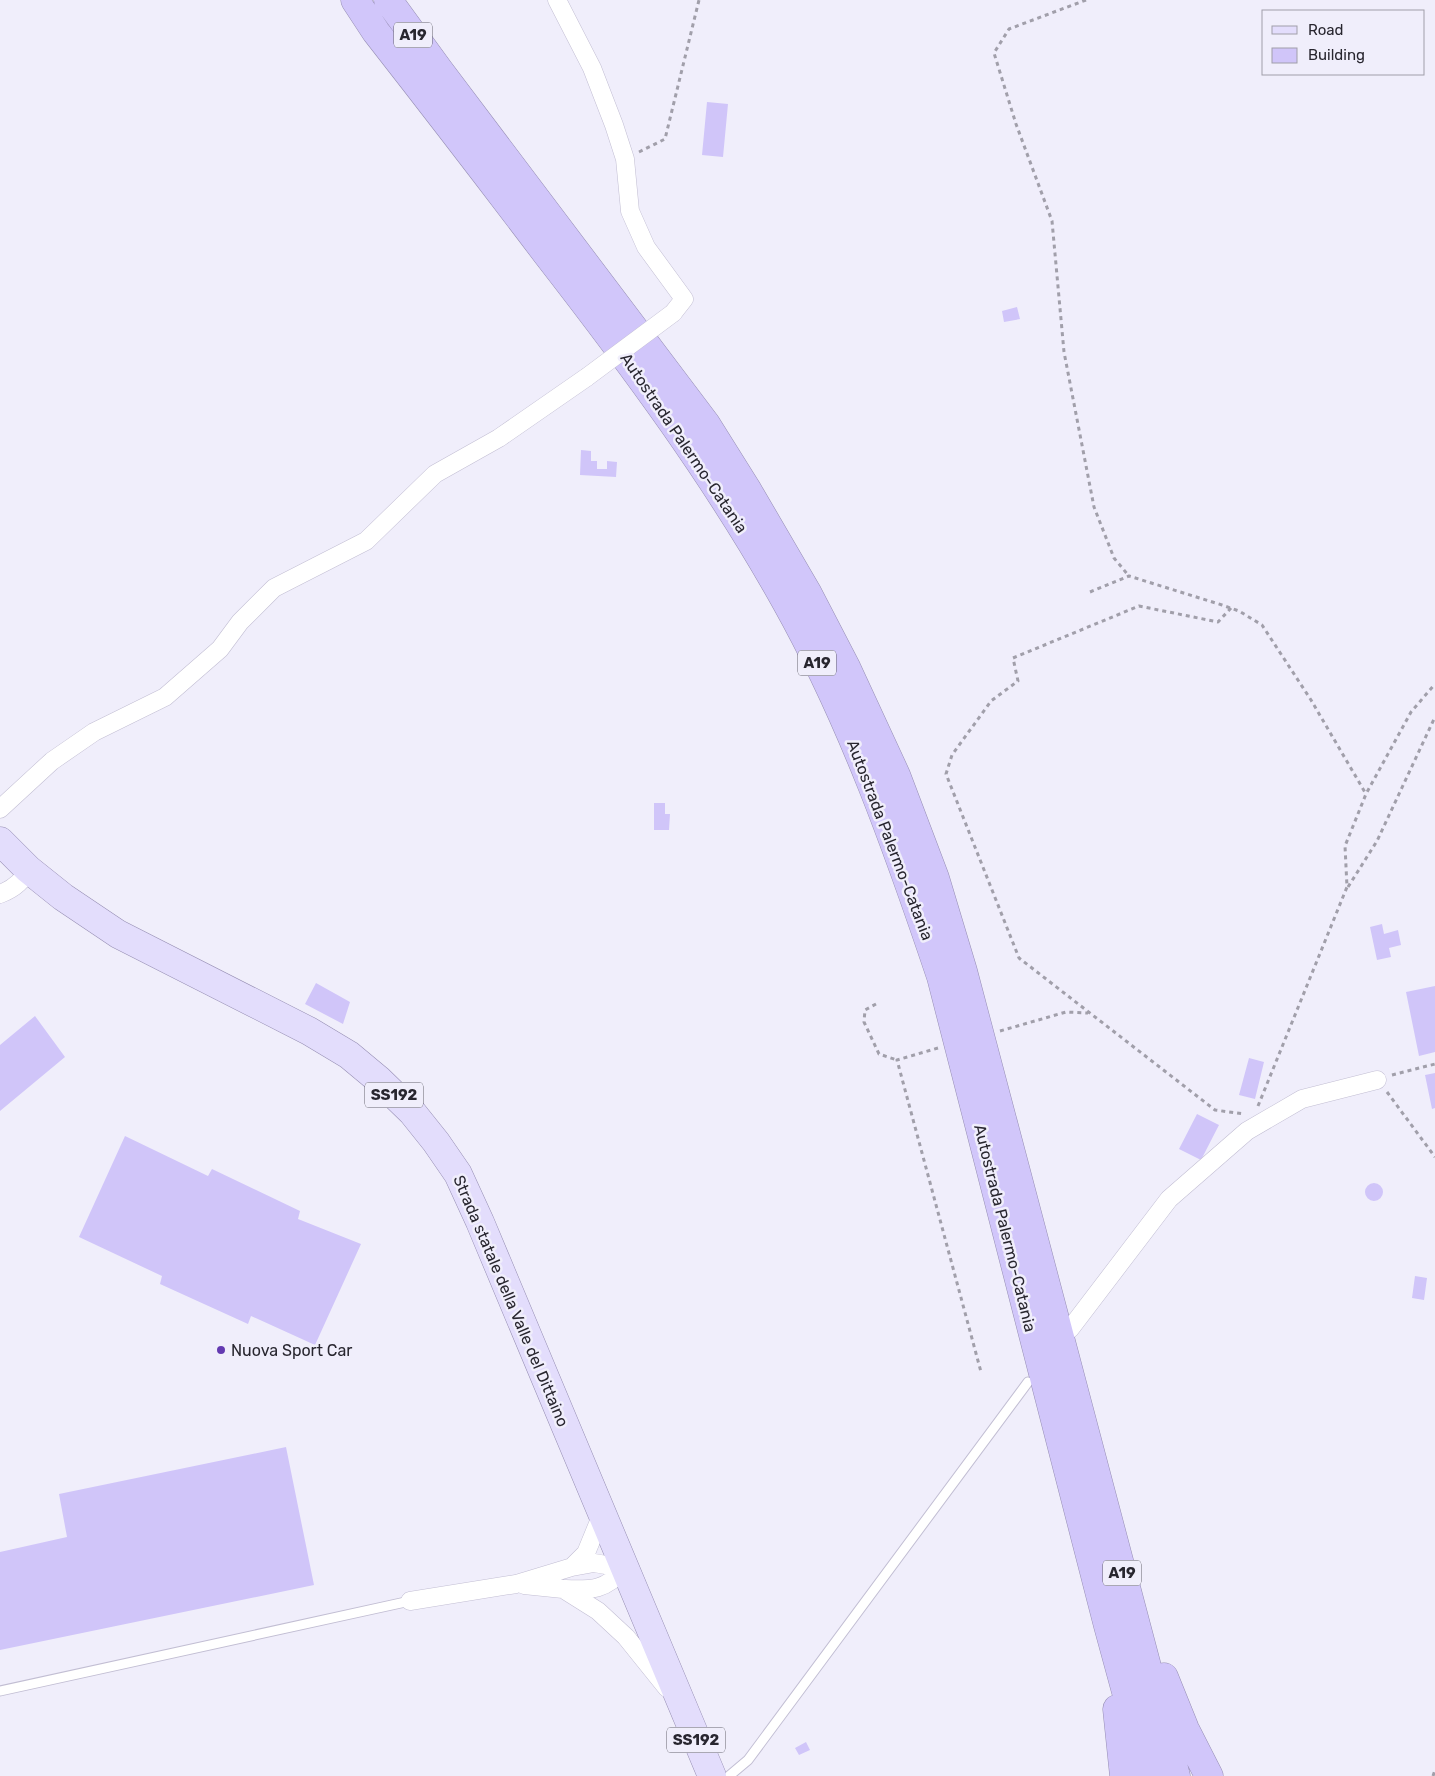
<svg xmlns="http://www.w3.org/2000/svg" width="1435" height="1776" viewBox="0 0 1435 1776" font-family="Rubik,sans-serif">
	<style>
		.building { fill: #d0c5f9 }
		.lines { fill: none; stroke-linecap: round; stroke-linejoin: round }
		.service-casing { stroke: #c2bed3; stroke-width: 11 }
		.minor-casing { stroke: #c2bed3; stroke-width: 19 }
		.primary-casing { stroke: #968eb3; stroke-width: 29 }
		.motorway-casing { stroke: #968eb3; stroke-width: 29 }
		.path { stroke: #a19faa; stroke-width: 3; stroke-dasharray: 4 4; stroke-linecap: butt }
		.service { stroke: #fff; stroke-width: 9 }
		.minor { stroke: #fff; stroke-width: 18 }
		.primary { stroke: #e3ddfc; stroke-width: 28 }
		.motorway { stroke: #d1c6fa; stroke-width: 28 }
		.minor-bridge-casing { stroke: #c2bed3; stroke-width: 19; stroke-linecap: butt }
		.minor-bridge { stroke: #fff; stroke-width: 18 }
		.poi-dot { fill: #6339b1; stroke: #f0eefb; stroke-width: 2 }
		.labels { text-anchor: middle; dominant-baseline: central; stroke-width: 5; stroke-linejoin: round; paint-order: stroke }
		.shield { fill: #f0eefb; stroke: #64626c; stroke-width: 1 }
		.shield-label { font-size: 15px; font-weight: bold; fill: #28262f }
		.street-label { font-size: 16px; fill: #28262f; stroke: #f0eefb }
		.poi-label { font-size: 16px; fill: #28262f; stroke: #f0eefb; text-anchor: start }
	</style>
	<rect width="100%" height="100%" fill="#f0eefb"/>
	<!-- building -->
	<path class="building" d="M 707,102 L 728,104 L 723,157 L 702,155 Z
		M 1017,307 L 1020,319 L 1004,322 L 1002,311 Z
		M 581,450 L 591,451 L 591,461 L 597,461 L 597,469 L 607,469 L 607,461 L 617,462 L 616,477 L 580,475 Z
		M 654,803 L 665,803 L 665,814 L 670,814 L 669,830 L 654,830 Z
		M 1382,924 L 1384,934 L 1398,930 L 1401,945 L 1389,948 L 1391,957 L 1377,960 L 1370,927 Z
		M 316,983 L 350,1002 L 343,1024 L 305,1004 Z
		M 1435,986 L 1435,1052 L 1419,1056 L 1406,992 Z
		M 35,1016 L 65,1057 L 0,1111 L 0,1045 Z
		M 1249,1058 L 1264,1062 L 1255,1099 L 1239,1095 Z
		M 1435,1073 L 1435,1108 L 1432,1109 L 1425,1075 Z
		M 1197,1114 L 1219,1125 L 1201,1160 L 1179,1149 Z
		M 125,1136 L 208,1176 L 212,1169 L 300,1211 L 298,1219 L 361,1244 L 315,1345 L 251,1316 L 248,1324 L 160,1284 L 162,1276 L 79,1237 Z
		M1365 1192a9 9 0 1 1 18 0a9 9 0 1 1-18 0Z
		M 1415,1276 L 1427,1278 L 1424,1300 L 1412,1298 Z
		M 286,1447 L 314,1585 L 0,1650 L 0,1552 L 67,1537 L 59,1494 Z
		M 806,1742 L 810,1750 L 799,1755 L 795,1748 Z"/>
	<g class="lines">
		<!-- service casing -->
		<g class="service-casing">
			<path id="service" d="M 0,1691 L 410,1601
				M 729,1776 L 748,1760 L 1028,1382"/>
		</g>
		<!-- minor casing -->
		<g class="minor-casing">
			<path id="minor" d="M 557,0 L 592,68 L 614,125 L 625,159 L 630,211 L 646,247 L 684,299 L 673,313
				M 0,809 L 52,761 L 94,732 L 165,697 L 220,649 L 240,622 L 274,588 L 366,541 L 435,474 L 499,438 L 587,377
				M 0,894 C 13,889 23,882 28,869
				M 1070,1329 L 1169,1199 L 1247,1131 L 1302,1099 L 1377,1080
				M 524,1585 L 563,1589 L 598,1611 L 626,1637 L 667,1688
				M 564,1589 C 591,1590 606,1591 624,1568 L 594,1563 L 572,1567
				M 410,1601 L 516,1584 L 572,1567 L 586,1553 L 602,1514"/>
		</g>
		<!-- primary casing -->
		<g class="primary-casing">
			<path id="primary" d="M 0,841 L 28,869 L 63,897 L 118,934 L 309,1031 L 349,1055 L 379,1080 L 412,1112 L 436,1142 L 458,1174 L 480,1222 L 712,1776"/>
		</g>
		<!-- motorway casing -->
		<g class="motorway-casing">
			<path id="motorway" d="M 355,0 L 376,32 C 433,105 490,179 546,253 C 633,365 717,478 786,602 C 852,720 898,849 941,977 L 1108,1626 L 1149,1776
				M 388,0 L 439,70 L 706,424 L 748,491 L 807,592 L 847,669 L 896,775 L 935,878 L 963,971 L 1176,1776
				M 1164,1677 L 1185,1729 L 1209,1776
				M 1117,1709 L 1124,1776"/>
		</g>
		<!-- path -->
		<path class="path" d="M 1086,0 L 1009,29 L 994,53 L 1016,124 L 1052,221 L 1064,352 L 1094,507 L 1114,558 L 1129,576
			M 639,152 L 665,139 L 699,0
			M 1090,592 L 1129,576 L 1222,605 L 1239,611 L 1262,625 L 1311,700 L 1366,794
			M 1231,608 L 1218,622 L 1139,606 L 1013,658 L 1018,681 L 991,701 L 952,755 L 946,774 L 1019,958 L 1215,1110 L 1244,1114
			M 1348,887 L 1377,841 L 1435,717
			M 876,1004 L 865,1010 L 864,1022 L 879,1054 L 897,1060
			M 1000,1031 L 1066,1012 L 1088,1013
			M 938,1048 L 897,1060 L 981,1372
			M 1392,1075 L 1435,1064
			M 1387,1092 L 1435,1157
			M 1258,1106 L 1347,887 L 1345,846 L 1366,794 L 1411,712 L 1435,684
			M 1433,1776 L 1435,1770"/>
		<!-- service -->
		<use href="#service" class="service"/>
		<!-- minor -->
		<use href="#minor" class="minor"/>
		<!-- primary -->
		<use href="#primary" class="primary"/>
		<!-- motorway -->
		<use href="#motorway" class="motorway"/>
		<!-- minor-bridge casing -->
		<g class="minor-bridge-casing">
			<path id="minor-bridge" d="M 587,377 L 673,313"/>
		</g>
		<!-- minor-bridge -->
		<use href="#minor-bridge" class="minor-bridge"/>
	</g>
	<!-- markers -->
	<circle class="poi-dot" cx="221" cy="1350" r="5"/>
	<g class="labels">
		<!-- shield labels -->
		<g class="shield">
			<rect x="394" y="22.5" width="38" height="25" rx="4"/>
			<rect x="798" y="650.5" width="38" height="25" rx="4"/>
			<rect x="365" y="1082.5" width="58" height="25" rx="4"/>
			<rect x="1103" y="1560.5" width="38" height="25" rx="4"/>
			<rect x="667" y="1727.5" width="58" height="25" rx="4"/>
		</g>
		<g class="shield-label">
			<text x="413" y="35">A19</text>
			<text x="817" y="663">A19</text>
			<text x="394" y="1095">SS192</text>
			<text x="1122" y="1573">A19</text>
			<text x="696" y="1740">SS192</text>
		</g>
		<!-- street labels -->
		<g class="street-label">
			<text transform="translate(684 443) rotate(56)">Autostrada Palermo-Catania</text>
			<text transform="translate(890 840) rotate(69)">Autostrada Palermo-Catania</text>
			<text transform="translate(1005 1228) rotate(76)">Autostrada Palermo-Catania</text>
			<text transform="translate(511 1301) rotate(67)">Strada statale della Valle del Dittaino</text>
		</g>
		<!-- poi labels -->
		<g class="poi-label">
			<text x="231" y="1350">Nuova Sport Car</text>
		</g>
	</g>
	<!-- legend -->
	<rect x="1262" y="10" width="162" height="65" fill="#f0eefb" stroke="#a09ea9"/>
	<rect x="1272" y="26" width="25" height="8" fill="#e3ddfc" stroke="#a09ea9"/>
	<text x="1308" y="35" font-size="15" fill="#28262f">Road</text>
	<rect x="1272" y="48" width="25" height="15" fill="#d0c5f9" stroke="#a09ea9"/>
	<text x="1308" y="60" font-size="15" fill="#28262f">Building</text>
</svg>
